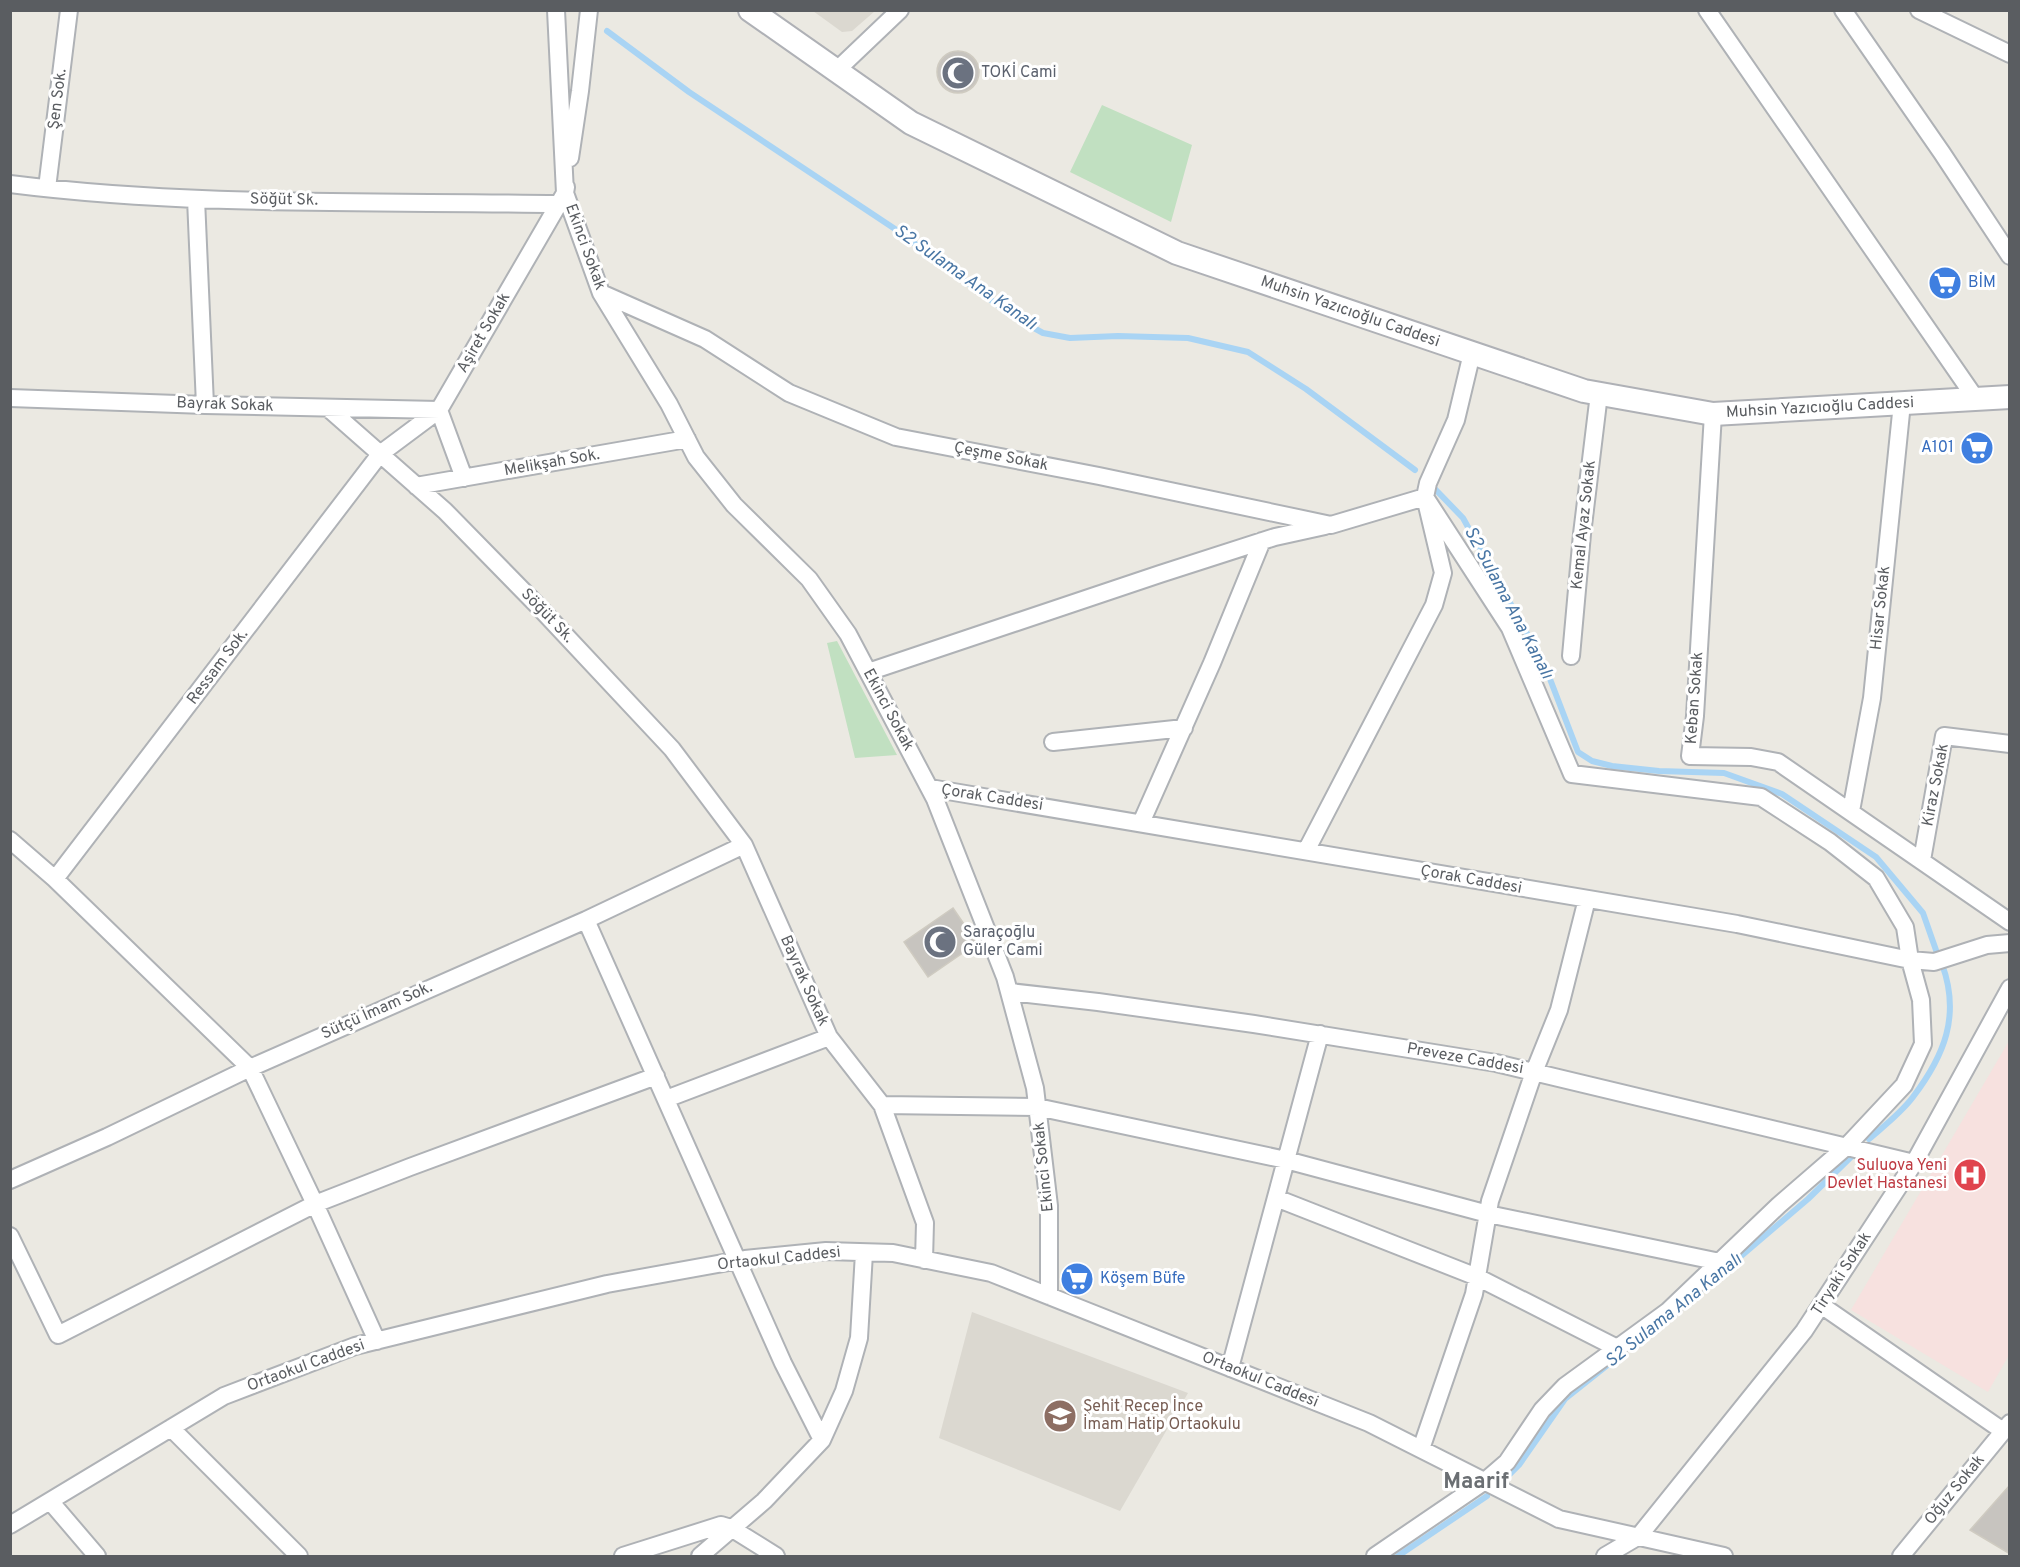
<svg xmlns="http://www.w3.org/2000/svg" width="2020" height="1567" viewBox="0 0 2020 1567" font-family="Overpass,sans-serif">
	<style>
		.education { fill: #dbd8d0 }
		.medical { fill: #f7e1df }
		.green { fill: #c1e0c1 }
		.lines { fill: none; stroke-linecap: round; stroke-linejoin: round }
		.stream { stroke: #a9d4f4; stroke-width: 6 }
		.building { fill: #c7c4bf; stroke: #cfcbc1; stroke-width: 1.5 }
		.street-casing { stroke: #afb2b6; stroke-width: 20 }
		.secondary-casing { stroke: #afb1b6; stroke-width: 26 }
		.street { stroke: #fff; stroke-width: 16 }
		.secondary { stroke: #fff; stroke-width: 22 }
		.labels { text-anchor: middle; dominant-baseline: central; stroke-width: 6; stroke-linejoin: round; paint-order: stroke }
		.worship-label { font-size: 16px; fill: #5b616d; stroke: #fff; text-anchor: start }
		.street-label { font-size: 16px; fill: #5a5d61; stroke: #fff }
		.shop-label { font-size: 16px; fill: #366cbe; stroke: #fff; text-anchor: start }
		.health-label { font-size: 16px; fill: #be3a42; stroke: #fff; text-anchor: end }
		.education-label { font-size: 16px; fill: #785e54; stroke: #fff; text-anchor: start }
		.water-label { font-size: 18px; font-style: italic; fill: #4976a4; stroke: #fff }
		.district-label { font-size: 22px; font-weight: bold; fill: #6b6f73; stroke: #fff }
	</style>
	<rect width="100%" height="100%" fill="#ebe9e2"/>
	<!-- education -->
	<path class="education" d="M 813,11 L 875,10 L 875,11 L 852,31 L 842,32 Z
		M 972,1312 L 1188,1393 L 1120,1511 L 939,1438 Z"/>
	<!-- medical -->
	<path class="medical" d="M 2009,1041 L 2009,1355 L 1988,1392 L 1851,1310 Z"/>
	<!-- green -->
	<path class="green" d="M 1102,105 L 1192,145 L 1171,222 L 1070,172 Z
		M 837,641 L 897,755 L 855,758 L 827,643 Z"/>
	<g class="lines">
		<!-- stream -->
		<path class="stream" d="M 607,31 L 689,92 L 895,229 L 1014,317 L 1043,333 L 1070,338 L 1118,336 L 1188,338 L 1248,352 L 1306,389 L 1415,470
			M 1435,489 L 1463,518 L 1545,666 L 1578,752 L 1592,761 L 1612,766 L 1659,771 L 1724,773 L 1782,794 L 1876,857 L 1923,913 L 1937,953
			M 1869,1139 C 1884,1126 1901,1113 1913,1097 C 1944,1056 1961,1016 1942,964
			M 1699,1292 L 1808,1199 L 1853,1155
			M 1507,1477 L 1519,1465 L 1565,1399 L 1609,1364
			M 1398,1556 L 1487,1496"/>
	</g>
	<!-- building -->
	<path class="building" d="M937 72a21 21 0 1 1 42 0a21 21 0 1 1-42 0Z
		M 953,908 L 977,943 L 928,977 L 904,942 Z
		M 2010,1485 L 2010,1554 L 1970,1530 Z"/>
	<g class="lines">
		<!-- street casing -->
		<g class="street-casing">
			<path id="street" d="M 556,10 L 565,193 L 601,293 L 669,404 L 696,457 L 734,505 L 809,579 L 848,634 L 935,799 L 1005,977 L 1035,1088 L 1049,1206 L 1049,1296
				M 1707,10 L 1976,399
				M 1843,10 L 1942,153 L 2010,256
				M 1919,10 L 2010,54
				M 837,70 L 900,10
				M 570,158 L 580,91 L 589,10
				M 10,184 C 192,207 376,201 559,204
				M 47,188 L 69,10
				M 196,199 L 205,405
				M 601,293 L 705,339 L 789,393 L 896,437 L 1099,476 L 1331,525 L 1425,497 L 1510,628 L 1572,774 L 1761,797 L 1830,842 L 1876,878 L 1905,927 L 1910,960 L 1921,1000 L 1923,1044 L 1904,1085 L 1846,1147 L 1779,1205 L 1668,1311 L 1565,1386 L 1542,1410 L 1507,1462 L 1485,1481 L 1375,1556
				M 10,398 L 205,405 L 439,410 L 464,478
				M 328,408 L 445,511 L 538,606 L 672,749 L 744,845 L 829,1037 L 882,1105
				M 1713,414 L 1695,716 L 1690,756 L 1751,757 L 1778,762 L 2010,922
				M 416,486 L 687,439
				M 1571,656 L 1582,534 L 1599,394
				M 868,672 L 1160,574 L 1275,537 L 1325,526
				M 1053,742 L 1184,728
				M 930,788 L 1737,924 L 1910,960 L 1934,962 L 1987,945 L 2010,943
				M 1851,811 L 1872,698 L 1902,403
				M 1141,823 L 1212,663 L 1262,541
				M 10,840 L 55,879 L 250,1068 L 315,1204 L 377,1341
				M 1306,851 L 1434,605 L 1443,573 L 1425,497 L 1428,483 L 1456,420 L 1472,353
				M 1922,860 L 1944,736 L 2010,744
				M 55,879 L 380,454 L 439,410 L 565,193 L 566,187
				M 586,920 L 783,1363 L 822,1440
				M 1010,992 L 1098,1002 L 1254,1024 L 1496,1063 L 1914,1163
				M 666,1099 L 829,1037
				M 10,1180 L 107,1137 L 250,1068 L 586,920 L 744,845
				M 1276,1198 L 1477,1277 L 1617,1348
				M 10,1236 L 58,1335 L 315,1204 L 410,1167 L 656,1076
				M 924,1260 L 925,1223 L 882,1105 L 1037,1107 L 1286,1160 L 1488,1214 L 1720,1262
				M 1821,1305 L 2003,1431
				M 1230,1368 L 1320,1034
				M 171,1428 L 299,1556
				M 1421,1449 L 1474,1294 L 1490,1201 L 1534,1072 L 1559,1010 L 1587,899
				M 50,1501 L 97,1556
				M 10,1525 L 224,1396 L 355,1346 L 607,1284 L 745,1259 L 826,1251 L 893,1253 L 991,1273 L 1369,1423 L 1559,1519 L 1724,1556
				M 623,1556 L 721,1525 L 731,1528 L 776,1556
				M 700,1556 L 764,1501 L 822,1440 L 844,1391 L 859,1338 L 864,1253
				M 1605,1556 L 1639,1536 L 1804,1331 L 1914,1163 L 2010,988
				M 1901,1556 L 2010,1423"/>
		</g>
		<!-- secondary casing -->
		<g class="secondary-casing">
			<path id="secondary" d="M 750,10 L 911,123 L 1177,253 L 1584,391 L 1713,414 L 2010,397"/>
		</g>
		<!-- street -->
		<use href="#street" class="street"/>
		<!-- secondary -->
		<use href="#secondary" class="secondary"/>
	</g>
	<!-- icons -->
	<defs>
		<g id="mosque-disc" transform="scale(1.725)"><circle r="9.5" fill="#6b7280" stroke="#fff"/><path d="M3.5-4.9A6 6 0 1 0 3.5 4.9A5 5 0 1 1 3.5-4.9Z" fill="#fff"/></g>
		<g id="supermarket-disc" transform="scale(1.725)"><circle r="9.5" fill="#3f7fe0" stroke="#fff"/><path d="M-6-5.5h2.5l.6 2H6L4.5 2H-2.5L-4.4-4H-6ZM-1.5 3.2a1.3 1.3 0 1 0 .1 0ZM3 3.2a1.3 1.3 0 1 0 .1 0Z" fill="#fff"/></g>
		<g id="hospital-disc" transform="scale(1.725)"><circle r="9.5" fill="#e0444e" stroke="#fff"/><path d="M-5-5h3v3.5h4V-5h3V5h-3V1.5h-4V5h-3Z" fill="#fff"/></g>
		<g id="school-disc" transform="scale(1.725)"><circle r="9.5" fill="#8d6e63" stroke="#fff"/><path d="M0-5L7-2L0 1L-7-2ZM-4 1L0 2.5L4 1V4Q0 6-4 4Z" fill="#fff"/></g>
	</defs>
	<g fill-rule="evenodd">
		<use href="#mosque-disc" x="958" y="73"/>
		<use href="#supermarket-disc" x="1945" y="283"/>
		<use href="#supermarket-disc" x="1977" y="448"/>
		<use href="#mosque-disc" x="940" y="942"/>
		<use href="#hospital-disc" x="1970" y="1175"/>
		<use href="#supermarket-disc" x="1077" y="1279"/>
		<use href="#school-disc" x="1060" y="1416"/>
	</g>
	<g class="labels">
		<!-- worship labels -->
		<g class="worship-label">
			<text x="981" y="73">TOKİ Cami</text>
			<text x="963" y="933">Saraçoğlu<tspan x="963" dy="18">Güler Cami</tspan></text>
		</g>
		<!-- street labels -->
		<g class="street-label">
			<text transform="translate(58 99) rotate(-83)">Şen Sok.</text>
			<text transform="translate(284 200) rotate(1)">Söğüt Sk.</text>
			<text transform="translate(585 247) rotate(70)">Ekinci Sokak</text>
			<text transform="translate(1350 312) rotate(19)">Muhsin Yazıcıoğlu Caddesi</text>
			<text transform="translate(484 333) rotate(-60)">Aşiret Sokak</text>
			<text transform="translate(225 405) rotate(2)">Bayrak Sokak</text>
			<text transform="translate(1820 408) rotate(-3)">Muhsin Yazıcıoğlu Caddesi</text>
			<text transform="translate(1001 457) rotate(11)">Çeşme Sokak</text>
			<text transform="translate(552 463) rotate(-10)">Melikşah Sok.</text>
			<text transform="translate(1584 525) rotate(-84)">Kemal Ayaz Sokak</text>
			<text transform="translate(1881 608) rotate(-84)">Hisar Sokak</text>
			<text transform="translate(547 616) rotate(46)">Söğüt Sk.</text>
			<text transform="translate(218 667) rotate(-53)">Ressam Sok.</text>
			<text transform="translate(1695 698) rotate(-86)">Keban Sokak</text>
			<text transform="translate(888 710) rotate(62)">Ekinci Sokak</text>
			<text transform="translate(1936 785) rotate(-79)">Kiraz Sokak</text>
			<text transform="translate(992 798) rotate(9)">Çorak Caddesi</text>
			<text transform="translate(1471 880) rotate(10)">Çorak Caddesi</text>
			<text transform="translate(804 981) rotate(66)">Bayrak Sokak</text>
			<text transform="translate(377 1011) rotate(-24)">Sütçü İmam Sok.</text>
			<text transform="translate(1465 1059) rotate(10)">Preveze Caddesi</text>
			<text transform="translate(1044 1167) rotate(-96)">Ekinci Sokak</text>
			<text transform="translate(779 1259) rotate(-6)">Ortaokul Caddesi</text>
			<text transform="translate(1842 1274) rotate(-57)">Tiryaki Sokak</text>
			<text transform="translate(306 1366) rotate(-20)">Ortaokul Caddesi</text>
			<text transform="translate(1260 1380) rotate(22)">Ortaokul Caddesi</text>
			<text transform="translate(1955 1490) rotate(-51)">Oğuz Sokak</text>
		</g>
		<!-- shop labels -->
		<g class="shop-label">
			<text x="1968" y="283">BİM</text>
			<text x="1954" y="448" text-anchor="end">A101</text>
			<text x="1100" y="1279">Köşem Büfe</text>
		</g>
		<!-- health labels -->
		<g class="health-label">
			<text x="1947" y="1166">Suluova Yeni<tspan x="1947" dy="18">Devlet Hastanesi</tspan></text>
		</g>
		<!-- education labels -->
		<g class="education-label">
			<text x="1083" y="1407">Şehit Recep İnce<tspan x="1083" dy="18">İmam Hatip Ortaokulu</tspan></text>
		</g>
		<!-- water labels -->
		<g class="water-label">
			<text transform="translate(965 278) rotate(35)">S2 Sulama Ana Kanalı</text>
			<text transform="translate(1508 603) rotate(62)">S2 Sulama Ana Kanalı</text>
			<text transform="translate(1674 1311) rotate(-39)">S2 Sulama Ana Kanalı</text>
		</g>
		<!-- district labels -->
		<g class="district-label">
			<text x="1476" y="1482">Maarif</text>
		</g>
	</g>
	<!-- border -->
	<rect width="2020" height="1567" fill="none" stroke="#5a5d61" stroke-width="24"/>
</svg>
